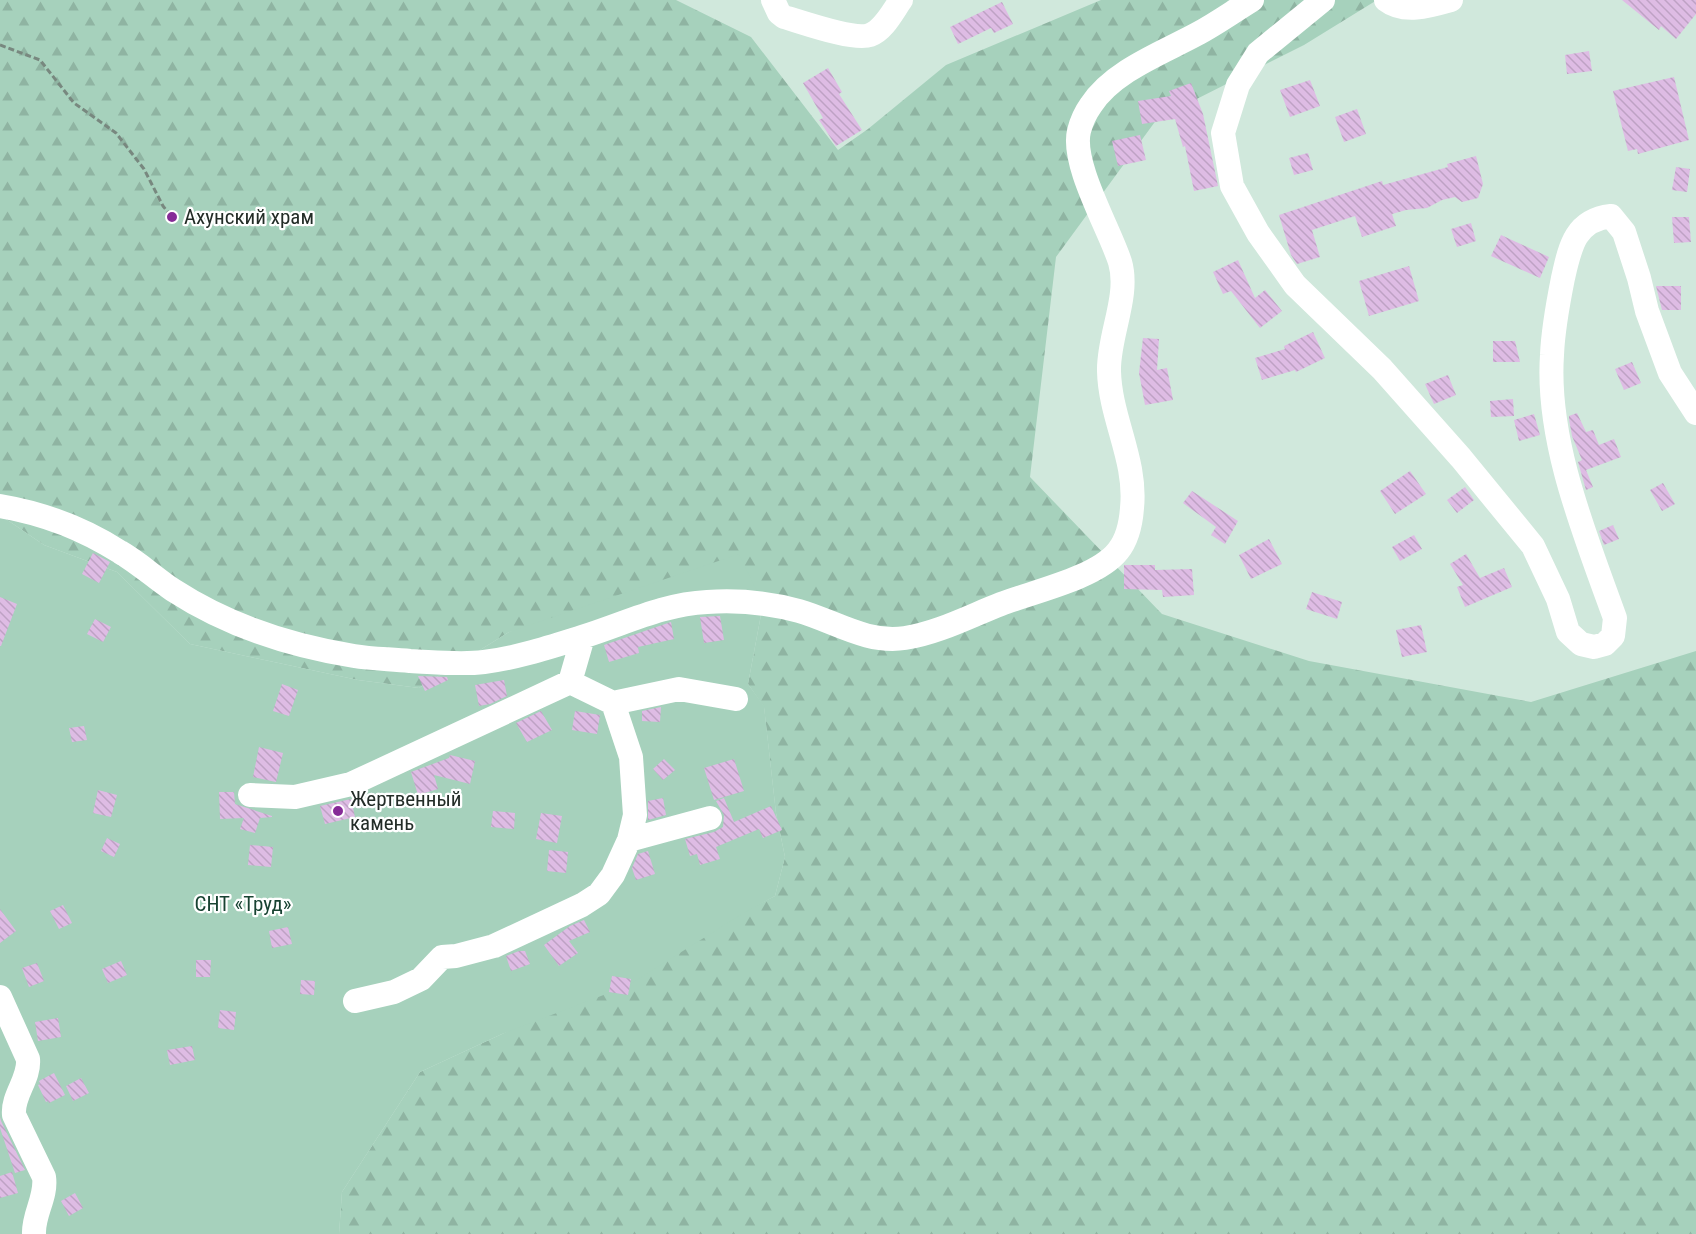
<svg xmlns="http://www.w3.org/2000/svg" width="1696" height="1234" viewBox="0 0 1696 1234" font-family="'Roboto Condensed',sans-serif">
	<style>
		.forest { fill: url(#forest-firs) }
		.garden { fill: #a6d1bc }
		.building { fill: url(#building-back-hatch) }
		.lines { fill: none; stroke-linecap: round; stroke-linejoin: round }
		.path { stroke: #78887f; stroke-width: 3; stroke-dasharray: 6 3; stroke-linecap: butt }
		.minor { stroke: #fff; stroke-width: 24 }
		.poi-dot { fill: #862b97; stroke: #fff; stroke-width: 2 }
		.labels { text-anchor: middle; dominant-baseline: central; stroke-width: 4.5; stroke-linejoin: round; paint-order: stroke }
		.poi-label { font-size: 21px; fill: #232c27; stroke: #fff; text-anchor: start }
		.park-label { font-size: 21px; fill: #184332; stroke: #fff }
	</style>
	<defs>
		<pattern id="forest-firs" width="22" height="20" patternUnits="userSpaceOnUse" patternTransform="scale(1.5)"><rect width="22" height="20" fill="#a6d1bc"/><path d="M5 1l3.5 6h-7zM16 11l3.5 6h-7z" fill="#8fb4a2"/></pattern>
		<pattern id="building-back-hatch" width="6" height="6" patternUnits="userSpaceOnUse" patternTransform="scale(1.5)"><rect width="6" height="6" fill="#debce4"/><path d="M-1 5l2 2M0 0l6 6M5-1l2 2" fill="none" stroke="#bea2c4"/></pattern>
	</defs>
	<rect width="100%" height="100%" fill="#d0e8dc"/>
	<!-- forest -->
	<path class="forest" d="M 0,0 L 676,0 L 751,37 L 838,150 L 868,129 L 946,65 L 1101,0 L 1377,0 L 1304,45 L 1157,119 L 1056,257 L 1030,477 L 1162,614 L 1309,661 L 1531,702 L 1696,651 L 1696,1234 L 339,1234 L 342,1192 L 420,1072 L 502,1034 L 775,896 L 785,857 L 776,813 L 764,707 L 748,684 L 763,604 L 509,632 L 419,688 L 358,680 L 190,644 L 117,572 L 44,545 L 0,515 Z"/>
	<!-- garden -->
	<path class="garden" d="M 0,515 L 44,545 L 117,572 L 190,644 L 358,680 L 419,688 L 509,632 L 739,554 L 763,604 L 748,684 L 764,706 L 776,813 L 785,857 L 775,896 L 742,914 L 627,986 L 502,1034 L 420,1072 L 342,1192 L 339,1234 L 0,1234 Z"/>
	<!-- building -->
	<path class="building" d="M 1622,0 L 1696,0 L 1696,14 L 1676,39 L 1661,26 L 1659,30 Z
		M 1002,2 L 1013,24 L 994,33 L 991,28 L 958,44 L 950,27 Z
		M 1589,51 L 1592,71 L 1567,74 L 1565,55 Z
		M 828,68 L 842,92 L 839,94 L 862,130 L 836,146 L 819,120 L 823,118 L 803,83 Z
		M 1674,77 L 1689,140 L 1638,154 L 1637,149 L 1628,151 L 1613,91 Z
		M 1310,80 L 1320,106 L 1290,117 L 1280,90 Z
		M 1191,83 L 1203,114 L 1218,186 L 1194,191 L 1185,146 L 1183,147 L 1175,119 L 1142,124 L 1138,101 L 1171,96 L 1169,91 Z
		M 1357,109 L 1366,134 L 1344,142 L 1335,117 Z
		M 1140,135 L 1146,160 L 1118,166 L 1112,141 Z
		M 1308,153 L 1313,170 L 1294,175 L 1289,158 Z
		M 1476,156 L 1483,184 L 1478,198 L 1462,202 L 1455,197 L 1442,200 L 1427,208 L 1406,210 L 1392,214 L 1396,226 L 1362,237 L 1355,216 L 1312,230 L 1320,257 L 1297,264 L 1291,255 L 1279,215 L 1382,181 L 1383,185 L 1448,167 L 1447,164 Z
		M 1676,167 L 1690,169 L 1687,192 L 1672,190 Z
		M 1672,217 L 1689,217 L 1691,242 L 1674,243 Z
		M 1471,223 L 1476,241 L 1457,247 L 1451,229 Z
		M 1501,235 L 1549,257 L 1540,278 L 1491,256 Z
		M 1238,260 L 1255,298 L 1265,290 L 1282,311 L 1260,328 L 1231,291 L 1223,294 L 1213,272 Z
		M 1409,266 L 1419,301 L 1369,316 L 1359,281 Z
		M 1656,286 L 1681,286 L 1681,310 L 1662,310 Z
		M 1313,332 L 1325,358 L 1296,372 L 1295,370 L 1262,380 L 1255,358 L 1285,349 L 1284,346 Z
		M 1143,338 L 1159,339 L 1157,370 L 1167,368 L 1173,400 L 1145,405 L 1139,373 Z
		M 1493,341 L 1515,341 L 1520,362 L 1493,362 Z
		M 1632,362 L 1641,383 L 1624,390 L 1615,369 Z
		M 1448,375 L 1456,395 L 1434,404 L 1425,384 Z
		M 1513,399 L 1514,416 L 1491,417 L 1490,401 Z
		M 1577,413 L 1586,432 L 1593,430 L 1599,445 L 1614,439 L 1621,457 L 1586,470 L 1593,487 L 1586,490 L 1578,462 L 1582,460 L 1572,436 L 1569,419 L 1569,416 Z
		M 1534,414 L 1540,435 L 1519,441 L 1514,420 Z
		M 1410,471 L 1426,494 L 1395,514 L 1380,491 Z
		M 1663,483 L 1675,504 L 1662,511 L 1650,490 Z
		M 1465,487 L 1474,500 L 1457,513 L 1447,500 Z
		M 1192,491 L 1238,521 L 1225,544 L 1211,535 L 1216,527 L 1183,503 Z
		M 1613,525 L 1619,539 L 1604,545 L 1599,531 Z
		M 1414,535 L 1422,549 L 1400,561 L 1392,547 Z
		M 1269,539 L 1282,564 L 1251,579 L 1239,555 Z
		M 93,553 L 110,562 L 99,583 L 82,574 Z
		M 1466,554 L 1480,578 L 1504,568 L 1512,587 L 1465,607 L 1457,587 L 1463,585 L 1450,564 Z
		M 1124,565 L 1155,565 L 1155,570 L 1192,569 L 1194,595 L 1163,597 L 1162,590 L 1124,589 Z
		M 1312,592 L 1342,602 L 1337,619 L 1306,609 Z
		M 0,597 L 17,604 L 1,646 L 0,646 Z
		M 720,616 L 724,640 L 704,643 L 700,617 Z
		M 95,619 L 111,627 L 103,642 L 87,634 Z
		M 671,622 L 674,639 L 638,647 L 639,653 L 609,662 L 604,645 Z
		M 1421,625 L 1427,652 L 1402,657 L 1396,630 Z
		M 418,676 L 447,677 L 448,680 L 425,691 Z
		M 504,680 L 507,696 L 490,704 L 479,706 L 475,685 Z
		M 282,684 L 298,690 L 289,716 L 273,711 Z
		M 661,707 L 660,722 L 642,721 L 642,711 Z
		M 541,711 L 552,730 L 527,742 L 516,723 Z
		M 575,711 L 600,715 L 597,734 L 572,730 Z
		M 84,726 L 87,740 L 72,742 L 69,728 Z
		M 259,747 L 283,753 L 276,782 L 253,777 Z
		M 450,755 L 475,761 L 470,784 L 434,775 L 438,789 L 418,795 L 411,772 L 449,758 Z
		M 664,759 L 675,770 L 663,780 L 653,769 Z
		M 734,759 L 744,791 L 714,800 L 704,768 Z
		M 98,790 L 117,795 L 111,817 L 93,813 Z
		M 219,792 L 234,792 L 235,804 L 272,816 L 272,817 L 260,818 L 255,833 L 240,829 L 244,818 L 220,819 Z
		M 663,798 L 666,815 L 648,820 L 648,801 Z
		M 724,798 L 734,822 L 771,806 L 782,830 L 763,838 L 759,829 L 716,847 L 720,859 L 700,865 L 697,854 L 690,856 L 685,839 L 714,832 L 723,827 L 724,815 L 716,801 Z
		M 351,799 L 355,817 L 325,824 L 320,806 Z
		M 493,811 L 515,813 L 514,829 L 491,827 Z
		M 541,813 L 562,816 L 557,843 L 536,839 Z
		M 107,838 L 120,844 L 114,857 L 101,851 Z
		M 250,845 L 273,847 L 271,867 L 248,865 Z
		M 549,850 L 568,852 L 566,873 L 547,871 Z
		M 648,851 L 655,874 L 636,880 L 632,868 L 638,854 Z
		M 63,905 L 72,923 L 59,929 L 50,911 Z
		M 0,909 L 16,931 L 0,943 Z
		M 584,920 L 590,932 L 569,941 L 578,953 L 559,966 L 544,945 L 570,926 Z
		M 288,927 L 292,944 L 272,948 L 269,931 Z
		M 519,951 L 525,951 L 530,964 L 511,971 L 506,956 Z
		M 196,960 L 211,960 L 210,977 L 196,977 Z
		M 121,961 L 127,975 L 108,983 L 102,969 Z
		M 37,963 L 44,981 L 29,987 L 22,968 Z
		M 612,976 L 631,979 L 628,995 L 609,992 Z
		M 301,980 L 315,981 L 314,995 L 300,994 Z
		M 220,1010 L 236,1012 L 234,1030 L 218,1028 Z
		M 58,1018 L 61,1037 L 38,1041 L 35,1022 Z
		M 192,1046 L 195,1060 L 170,1065 L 167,1050 Z
		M 54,1073 L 65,1095 L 49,1103 L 48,1101 L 46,1102 L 38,1085 L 40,1084 L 39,1081 Z
		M 81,1078 L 89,1093 L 73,1101 L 66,1086 Z
		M 0,1117 L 1,1121 L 25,1170 L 15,1173 L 0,1128 Z
		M 12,1172 L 18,1193 L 0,1198 L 0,1176 Z
		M 75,1193 L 83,1208 L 69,1216 L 61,1201 Z"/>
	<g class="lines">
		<!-- path -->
		<path class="path" d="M 0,45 L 40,60 L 74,103 L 116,133 L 144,169 L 163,206 L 171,216"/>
		<!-- minor -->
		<path class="minor" d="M 773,0 L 779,13 L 784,17 C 802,22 854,41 870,35 C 884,30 893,11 901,0
			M 1323,0 L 1258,53 L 1238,85 L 1223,133 L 1232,186 L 1258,233 L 1295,285 L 1382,369 L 1461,458 L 1533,546 L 1558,599 L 1568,632 L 1581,644 L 1594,647 L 1605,644 L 1613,636 L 1615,618 C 1586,537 1546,442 1552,355 C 1553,329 1558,303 1563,278 C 1570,247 1575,220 1611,216 L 1624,232 L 1639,278 L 1647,311 L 1670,373 L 1696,413
			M 1386,0 C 1404,14 1430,6 1451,0
			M 0,506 C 42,513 84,529 120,552 C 139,563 155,578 173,590 C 227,625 291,646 354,656 C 372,659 391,659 410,661 C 434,662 460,665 484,662 C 517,658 550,647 582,637 C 624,624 663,604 707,602 C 737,600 770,603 799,611 C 834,621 867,644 905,638 C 938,633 970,616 1001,604 C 1032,592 1097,578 1118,551 C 1127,540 1131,522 1132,508 C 1137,460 1110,418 1109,371 C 1108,336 1130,296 1120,262 C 1109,228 1071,164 1079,131 C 1081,123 1086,112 1091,105 C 1113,71 1162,53 1197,34 C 1216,24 1234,11 1252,0
			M 570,682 L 583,637
			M 250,795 L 295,797 L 351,784 L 570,682 L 613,703 L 679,689 L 736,699
			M 629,840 L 710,818
			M 0,997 L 28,1059 C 30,1079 12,1095 14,1115 L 44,1177 C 47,1197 33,1214 34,1234
			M 355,1001 L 394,992 L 421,979 L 442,957 L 456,956 L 494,946 L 582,905 L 599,894 L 613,875 L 629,840 L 635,815 L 631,757 L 613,703"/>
	</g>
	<!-- markers -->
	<g class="poi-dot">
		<circle cx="172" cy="217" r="6"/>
		<circle cx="338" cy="811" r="6"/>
	</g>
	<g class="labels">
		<!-- poi labels -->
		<g class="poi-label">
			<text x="184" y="217">Ахунский храм</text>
			<text x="350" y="799">Жертвенный<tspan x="350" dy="24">камень</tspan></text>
		</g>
		<!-- park labels -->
		<g class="park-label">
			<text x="243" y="904">СНТ «Труд»</text>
		</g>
	</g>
</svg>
